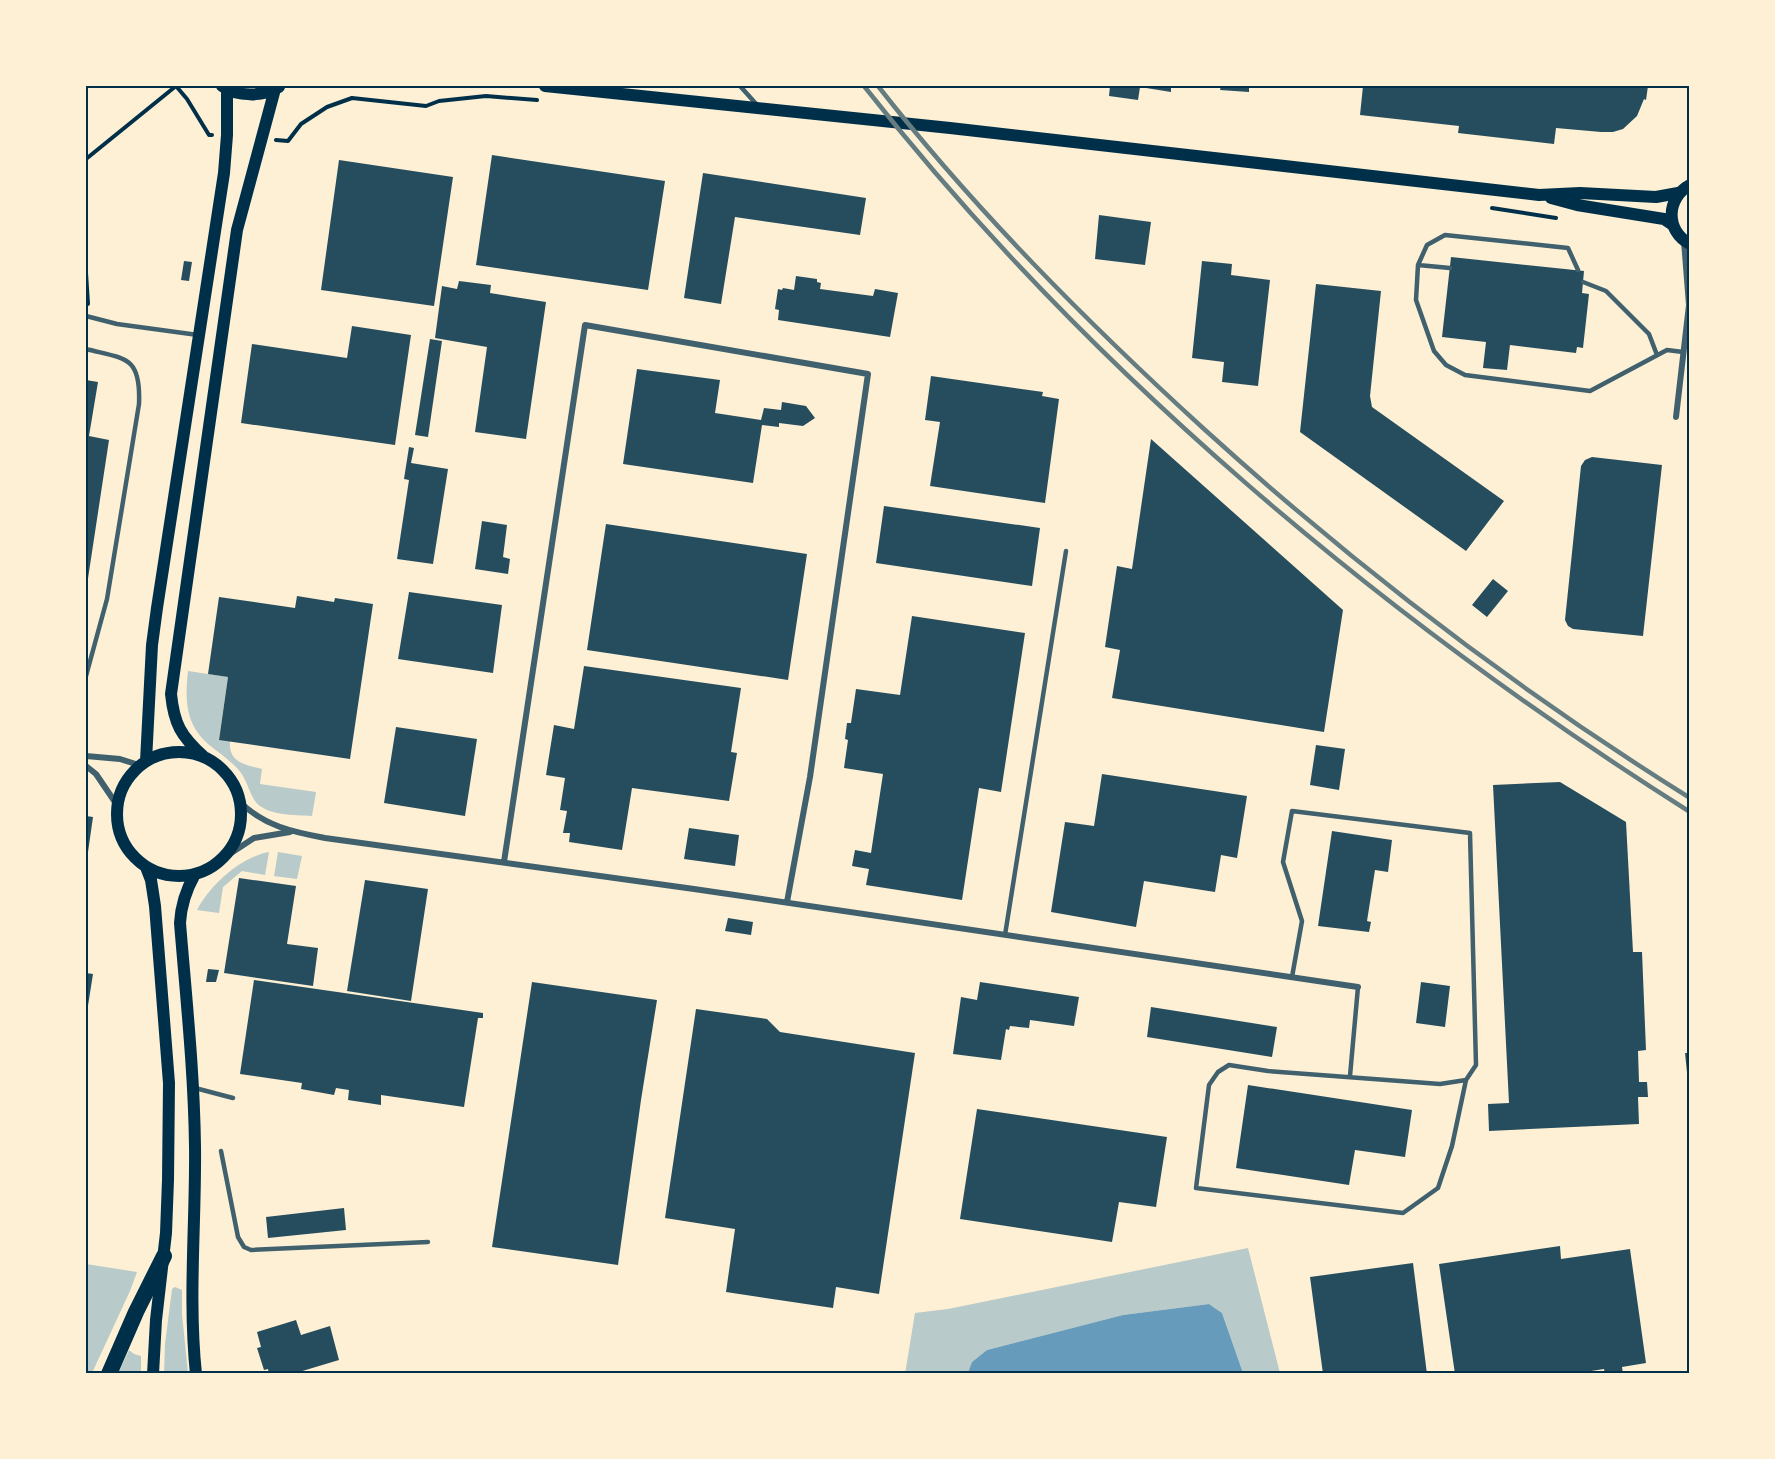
<svg xmlns="http://www.w3.org/2000/svg" width="1775" height="1459" viewBox="0 0 1775 1459" font-family="Quicksand,sans-serif">
	<style>
		.green { fill: #b9caca }
		.water { fill: #669bbc }
		.building { fill: #264d5e }
		.lines { fill: none; stroke-linecap: round; stroke-linejoin: round }
		.path { stroke: #003049; stroke-width: 4 }
		.service { stroke: #3f606c; stroke-width: 4.5 }
		.minor { stroke: #3f606c; stroke-width: 6 }
		.secondary { stroke: #003049; stroke-width: 12 }
		.trunk { stroke: #003049; stroke-width: 16 }
		.rail { stroke: #657d81; stroke-width: 4.5 }
		.neatline { fill: none; stroke: #003049; stroke-width: 2 }
	</style>
	<rect width="100%" height="100%" fill="#fdf0d5"/>
	<!-- green -->
	<path class="green" d="M 188,671 L 228,677 L 219,739 L 230,741 C 228,762 245,765 262,769 L 260,784 L 316,792 L 312,816 C 295,815 266,816 255,801 C 248,790 246,777 237,768 C 228,759 218,752 208,744 C 185,724 185,699 188,671 Z
		M 269,852 L 265,875 L 242,871 L 223,887 L 219,913 L 197,910 C 210,885 241,857 269,852 Z
		M 278,852 L 302,856 L 297,879 L 274,876 Z
		M 1248,1248 L 1280,1373 L 1243,1373 L 1222,1313 L 1209,1304 L 1123,1315 L 987,1350 L 972,1362 L 969,1373 L 973,1373 L 905,1374 L 915,1313 L 948,1309 Z
		M 86,1264 L 137,1272 L 130,1291 L 92,1373 L 86,1373 Z
		M 175,1287 L 182,1290 L 182,1314 L 188,1373 L 164,1373 L 165,1344 L 172,1289 Z
		M 129,1350 L 134,1354 L 141,1356 L 141,1373 L 118,1374 Z"/>
	<!-- water -->
	<path class="water" d="M 1209,1304 L 1222,1313 L 1243,1373 L 968,1373 L 972,1362 L 987,1350 L 1123,1315 Z"/>
	<!-- building -->
	<path class="building" d="M 1110,86 L 1171,86 L 1171,92 L 1140,87 L 1138,100 L 1109,96 Z
		M 1221,86 L 1249,86 L 1249,92 L 1220,90 Z
		M 1363,86 L 1648,86 L 1646,100 L 1644,99 L 1637,116 L 1623,129 L 1613,132 L 1601,132 L 1556,128 L 1554,144 L 1458,133 L 1459,126 L 1360,115 Z
		M 492,155 L 665,181 L 648,290 L 476,265 Z
		M 339,160 L 453,177 L 434,306 L 321,290 Z
		M 703,173 L 866,198 L 860,235 L 735,217 L 721,304 L 684,298 Z
		M 1099,215 L 1151,222 L 1145,265 L 1095,259 Z
		M 1451,257 L 1584,271 L 1582,293 L 1589,294 L 1583,348 L 1577,347 L 1576,353 L 1510,345 L 1507,370 L 1483,368 L 1486,342 L 1442,337 Z
		M 184,261 L 192,262 L 189,281 L 181,280 Z
		M 1202,261 L 1232,264 L 1231,275 L 1270,280 L 1258,386 L 1222,382 L 1224,362 L 1192,358 Z
		M 796,276 L 817,279 L 817,282 L 821,283 L 820,289 L 873,296 L 875,289 L 898,293 L 890,337 L 778,320 L 779,310 L 775,309 L 778,289 L 782,290 L 783,288 L 794,290 Z
		M 459,281 L 491,285 L 490,293 L 546,302 L 526,439 L 475,432 L 487,347 L 435,338 L 442,286 L 457,289 Z
		M 1316,284 L 1381,291 L 1370,396 L 1372,407 L 1504,501 L 1466,551 L 1300,432 Z
		M 352,326 L 411,335 L 395,445 L 241,423 L 252,344 L 347,358 Z
		M 430,339 L 442,341 L 428,437 L 415,435 Z
		M 637,369 L 720,380 L 715,413 L 761,420 L 764,408 L 781,410 L 782,402 L 806,406 L 815,418 L 803,426 L 779,423 L 779,427 L 762,425 L 753,483 L 623,464 Z
		M 931,376 L 1043,392 L 1042,396 L 1059,399 L 1045,503 L 930,486 L 940,422 L 925,420 Z
		M 86,380 L 98,382 L 89,436 L 109,440 L 87,585 Z
		M 1151,439 L 1343,610 L 1324,732 L 1112,698 L 1120,650 L 1105,647 L 1117,566 L 1132,569 Z
		M 409,447 L 414,448 L 411,463 L 448,469 L 433,564 L 397,559 L 409,480 L 404,479 Z
		M 1592,457 L 1662,465 L 1643,636 L 1573,629 L 1568,626 L 1565,620 L 1581,466 L 1585,460 Z
		M 884,506 L 1040,528 L 1032,586 L 876,563 Z
		M 482,521 L 507,525 L 503,557 L 510,559 L 508,574 L 475,569 Z
		M 606,524 L 807,554 L 788,680 L 587,650 Z
		M 1493,579 L 1508,591 L 1487,617 L 1472,605 Z
		M 409,592 L 502,605 L 493,673 L 398,659 Z
		M 297,596 L 334,602 L 335,598 L 373,604 L 350,759 L 219,740 L 228,677 L 208,674 L 219,597 L 295,608 Z
		M 912,616 L 1025,633 L 1001,792 L 979,788 L 962,900 L 866,885 L 869,869 L 852,866 L 855,850 L 871,853 L 883,774 L 844,768 L 848,740 L 845,739 L 847,723 L 851,723 L 856,689 L 900,695 Z
		M 584,666 L 741,688 L 731,752 L 737,753 L 729,801 L 632,788 L 622,850 L 569,842 L 570,833 L 563,833 L 567,811 L 560,810 L 565,778 L 546,775 L 554,725 L 574,729 Z
		M 396,727 L 477,739 L 465,816 L 384,803 Z
		M 1316,745 L 1345,749 L 1339,790 L 1310,785 Z
		M 1102,774 L 1247,796 L 1237,858 L 1221,855 L 1215,892 L 1144,881 L 1136,927 L 1051,912 L 1065,822 L 1094,826 Z
		M 1560,782 L 1626,822 L 1633,952 L 1642,952 L 1646,1050 L 1638,1051 L 1639,1082 L 1647,1082 L 1648,1097 L 1638,1097 L 1639,1124 L 1489,1131 L 1488,1104 L 1509,1103 L 1493,785 Z
		M 86,816 L 93,817 L 87,859 L 86,859 Z
		M 689,828 L 739,835 L 735,866 L 684,859 Z
		M 1332,831 L 1392,840 L 1388,872 L 1375,870 L 1367,921 L 1371,922 L 1369,932 L 1318,926 Z
		M 239,878 L 296,886 L 287,944 L 318,948 L 313,986 L 224,973 Z
		M 365,880 L 428,889 L 411,1001 L 347,991 Z
		M 728,918 L 753,922 L 751,935 L 725,931 Z
		M 208,969 L 219,970 L 216,982 L 206,982 Z
		M 86,973 L 93,974 L 87,1012 L 86,1012 Z
		M 254,980 L 483,1013 L 483,1018 L 478,1018 L 464,1107 L 381,1095 L 381,1105 L 348,1100 L 349,1090 L 336,1088 L 334,1095 L 301,1089 L 302,1083 L 240,1074 Z
		M 532,982 L 657,1000 L 641,1100 L 618,1265 L 492,1247 Z
		M 980,982 L 1079,997 L 1074,1026 L 1030,1020 L 1029,1028 L 1010,1026 L 1009,1030 L 1006,1029 L 1001,1060 L 953,1054 L 961,997 L 977,1000 Z
		M 1421,982 L 1450,986 L 1445,1027 L 1416,1023 Z
		M 1151,1007 L 1277,1027 L 1272,1057 L 1147,1037 Z
		M 696,1009 L 767,1019 L 780,1032 L 915,1053 L 879,1294 L 836,1287 L 833,1308 L 726,1292 L 735,1229 L 665,1218 Z
		M 1685,1053 L 1689,1053 L 1689,1082 L 1688,1082 Z
		M 1248,1085 L 1412,1110 L 1405,1157 L 1355,1150 L 1349,1185 L 1236,1168 Z
		M 977,1109 L 1167,1137 L 1156,1207 L 1119,1202 L 1112,1242 L 960,1219 Z
		M 344,1208 L 346,1230 L 268,1238 L 266,1217 Z
		M 1560,1246 L 1561,1259 L 1630,1249 L 1646,1363 L 1622,1367 L 1623,1374 L 1605,1374 L 1604,1369 L 1572,1374 L 1455,1374 L 1439,1264 Z
		M 1413,1263 L 1427,1374 L 1323,1374 L 1310,1277 Z
		M 296,1320 L 301,1335 L 330,1326 L 339,1360 L 299,1372 L 299,1374 L 269,1374 L 268,1369 L 264,1370 L 257,1348 L 261,1347 L 257,1332 Z"/>
	<g class="lines">
		<!-- path -->
		<path class="path" d="M 176,86 L 187,99 L 209,135 L 212,135
			M 276,140 L 288,141 L 301,124 L 327,107 L 352,98 L 426,106 L 439,101 L 486,96 L 537,100
			M 86,159 L 176,86
			M 1492,208 L 1556,218
			M 86,273 L 88,304"/>
		<!-- service -->
		<path class="service" d="M 740,86 L 758,106
			M 1418,265 L 1450,268
			M 1578,270 L 1568,248 L 1445,235 L 1427,245 L 1418,265 L 1416,300 L 1434,351 L 1446,365 L 1465,375 L 1590,391 L 1667,350 L 1683,352
			M 1583,282 L 1606,291 L 1649,334 L 1657,355
			M 86,316 L 117,324 L 198,335
			M 86,349 C 126,359 141,356 139,404 L 107,599 L 86,676
			M 1005,935 L 1066,551
			M 1292,977 L 1302,921 L 1283,862 L 1292,811 L 1470,833 L 1476,1065 L 1466,1080 L 1440,1084 L 1268,1071 L 1229,1065 L 1218,1072 L 1209,1085 L 1196,1188 L 1403,1213 L 1438,1188 L 1452,1146 L 1466,1080
			M 1350,1076 L 1358,987
			M 195,1088 L 233,1098
			M 221,1151 L 238,1237 L 244,1247 L 251,1250 L 428,1242"/>
		<!-- minor -->
		<path class="minor" d="M 1676,417 L 1689,305 L 1684,241
			M 86,756 L 120,759 L 139,765
			M 86,766 L 96,774 L 117,805
			M 240,802 C 264,826 293,832 325,838 L 694,889 L 1358,987
			M 225,857 L 254,838 L 290,832
			M 504,862 L 585,325 L 868,374 L 810,777 L 787,902"/>
		<!-- secondary -->
		<path class="secondary" d="M 222,86 C 237,97 263,97 279,87
			M 545,86 L 950,128 L 1539,195 L 1580,193 L 1656,197 L 1678,193
			M 1690,185 C 1666,198 1665,231 1690,244
			M 1551,198 L 1577,205 L 1664,219 L 1673,225
			M117 814a62 62 0 1 1 124 0a62 62 0 1 1-124 0Z
			M 203,756 C 181,736 174,724 171,694 L 237,230 L 275,89
			M 146,761 L 152,645 L 157,608 L 224,173 L 227,135 L 227,90
			M 146,867 L 151,880 L 155,906 L 169,1083 L 168,1180 L 166,1233 L 156,1320 L 153,1374
			M 195,874 C 186,890 181,904 180,923 C 186,997 194,1071 195,1146 C 196,1221 188,1298 196,1374"/>
		<!-- trunk -->
		<path class="trunk" d="M 109,1374 L 136,1312 L 164,1256"/>
		<!-- rail -->
		<path class="rail" d="M 864,86 C 1088,371 1383,618 1690,812
			M 878,86 C 975,210 1088,323 1204,429 C 1355,566 1517,690 1690,798"/>
	</g>
	<!-- border -->
	<rect width="1775" height="1459" fill="none" stroke="#fdf0d5" stroke-width="174"/>
	<rect x="87" y="87" width="1601" height="1285" class="neatline"/>
</svg>
